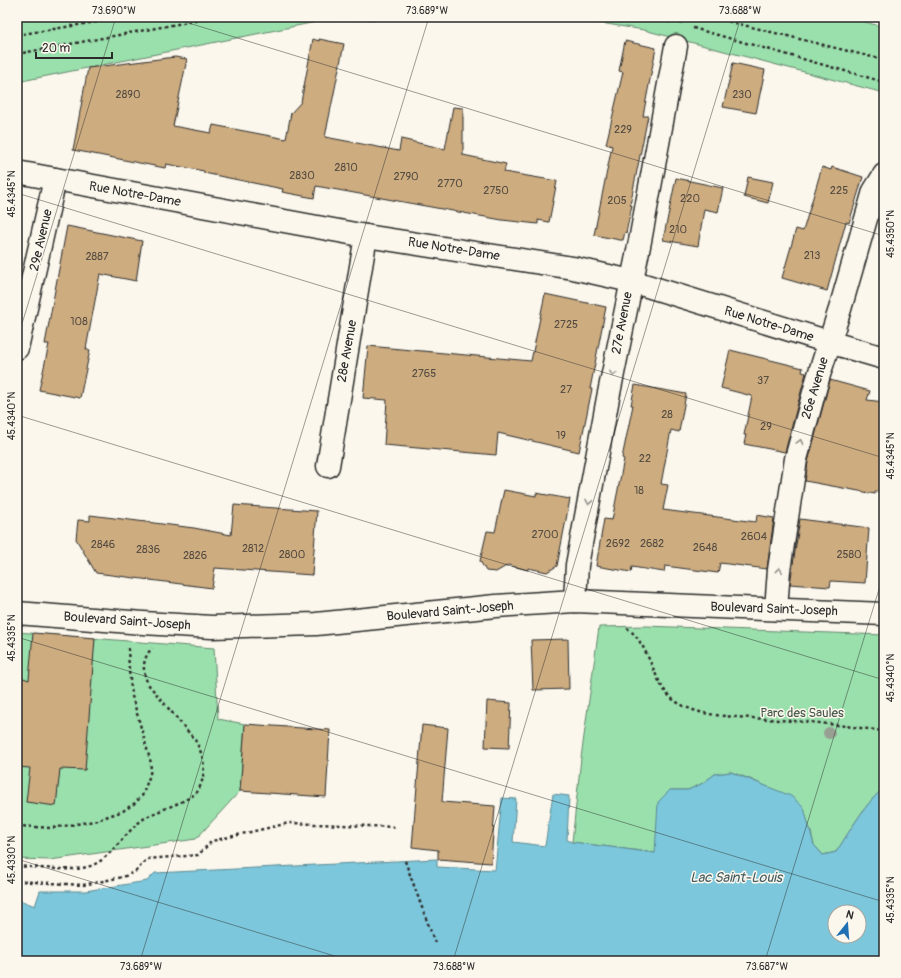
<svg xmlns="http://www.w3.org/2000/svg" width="901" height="978" viewBox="0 0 901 978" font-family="Pangolin,sans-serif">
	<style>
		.green { fill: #9ae0ac; stroke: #62866c }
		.water { fill: #7cc7db; stroke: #5c8995; fill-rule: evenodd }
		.building { fill: #cdac80; stroke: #2b2b2b }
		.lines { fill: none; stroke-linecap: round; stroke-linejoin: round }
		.minor-casing { stroke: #2b2b2b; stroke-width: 25 }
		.tertiary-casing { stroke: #2b2b2b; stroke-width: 25 }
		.path { stroke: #2b2b2b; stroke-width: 2.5; stroke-dasharray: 3 3; stroke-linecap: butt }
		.minor { stroke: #fbf7ec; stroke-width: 22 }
		.tertiary { stroke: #fbf7ec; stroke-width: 22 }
		.tree { fill: #98a093 }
		.oneway { stroke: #93918c }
		.ticks { fill: none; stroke: #2b2b2b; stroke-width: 1; stroke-opacity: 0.45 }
		.labels { text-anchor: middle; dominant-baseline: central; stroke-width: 3; stroke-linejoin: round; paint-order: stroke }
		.number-label { font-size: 11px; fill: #544b40 }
		.street-label { font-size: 13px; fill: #2b2b2b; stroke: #fbf7ec }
		.park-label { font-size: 13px; fill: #47584b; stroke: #fbf7ec }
		.water-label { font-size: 14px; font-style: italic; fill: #435a60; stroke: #fbf7ec }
		.neatline { fill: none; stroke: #2b2b2b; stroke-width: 1.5 }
		.ticks-label { font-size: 10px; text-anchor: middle; fill: #2b2b2b }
	</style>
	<rect width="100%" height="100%" fill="#fbf7ec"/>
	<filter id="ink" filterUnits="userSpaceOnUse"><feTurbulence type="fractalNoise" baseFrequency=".025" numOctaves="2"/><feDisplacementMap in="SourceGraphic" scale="8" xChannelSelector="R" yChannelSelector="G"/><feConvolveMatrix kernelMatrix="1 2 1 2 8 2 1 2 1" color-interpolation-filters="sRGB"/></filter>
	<g filter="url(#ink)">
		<!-- green -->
		<path class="green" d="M 17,17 L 445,17 L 321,21 L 17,82 Z
			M 563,17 L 846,17 L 884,27 L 884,93 L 644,30 Z
			M 646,626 L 884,635 L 884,789 C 868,798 847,836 836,852 L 823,855 L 814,845 L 810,828 L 770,788 L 750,779 L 731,772 L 715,774 L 703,783 L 688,790 L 670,790 L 656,853 L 572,842 L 581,758 L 599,627 Z
			M 17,632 L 214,648 L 218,719 L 245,724 L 240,791 L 196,839 L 50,860 L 17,859 Z"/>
		<!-- water -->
		<path class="water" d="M 731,772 L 791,796 L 804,808 L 814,845 L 823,855 L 836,852 C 847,836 868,798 884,789 L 884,961 L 17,961 L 17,899 L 35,906 L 40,891 L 85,891 L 147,881 L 155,873 L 437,859 L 437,867 L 495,870 L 502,798 L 516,799 L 513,842 L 545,846 L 553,794 L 569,796 L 567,840 L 572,842 L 655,853 L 658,802 L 670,790 L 688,790 L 703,783 L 715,774 ZM 835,912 L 859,912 L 859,936 L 835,936 Z"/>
		<!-- building -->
		<path class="building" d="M 313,39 L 319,41 L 319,39 L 344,44 L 325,137 L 399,151 L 401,139 L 445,149 L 453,107 L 463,108 L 463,155 L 506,164 L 504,172 L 557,181 L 549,222 L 538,220 L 538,224 L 502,220 L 316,186 L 314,198 L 282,192 L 283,189 L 204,173 L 204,171 L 166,164 L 165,168 L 73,150 L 88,68 L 175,57 L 187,59 L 173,126 L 211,133 L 213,125 L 286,139 L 291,113 L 301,102 Z
			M 625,41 L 656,48 L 643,116 L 648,116 L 630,205 L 632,205 L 626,233 L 625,232 L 623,240 L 620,240 L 594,235 L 612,146 L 606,144 L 623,72 L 619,71 Z
			M 733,63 L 765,70 L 756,113 L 723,107 Z
			M 822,167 L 831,170 L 832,167 L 863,177 L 849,223 L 846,222 L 827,291 L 782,278 L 796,229 L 803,231 Z
			M 748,177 L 773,182 L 768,203 L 744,197 Z
			M 676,178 L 723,188 L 718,212 L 704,209 L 698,246 L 663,240 Z
			M 67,226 L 142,241 L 136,281 L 100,274 L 86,349 L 90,350 L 80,398 L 39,390 L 49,344 L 45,344 Z
			M 545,294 L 606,307 L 590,389 L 592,389 L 579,452 L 498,433 L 496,455 L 384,445 L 387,400 L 363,398 L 368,346 L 531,361 Z
			M 730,350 L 803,368 L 802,372 L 806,373 L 785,452 L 744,444 L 746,435 L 744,435 L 752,396 L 721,388 Z
			M 830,380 L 870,391 L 867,400 L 884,402 L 884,492 L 875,491 L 875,494 L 805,481 L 808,462 Z
			M 635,385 L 686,394 L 679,432 L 671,430 L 661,484 L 668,485 L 663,510 L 756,522 L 757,515 L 774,518 L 767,569 L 720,563 L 718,573 L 665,566 L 664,572 L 632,567 L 631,572 L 596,566 L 604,519 L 612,520 L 624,459 L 622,458 L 633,405 L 631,405 Z
			M 504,490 L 536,496 L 536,493 L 570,499 L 557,566 L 547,572 L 528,568 L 528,570 L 508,565 L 496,572 L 486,571 L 480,561 L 487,531 L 495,532 Z
			M 234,505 L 317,511 L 312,575 L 215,568 L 212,588 L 96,573 L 76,539 L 78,520 L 90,521 L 90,515 L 194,528 L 231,535 Z
			M 800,519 L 869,528 L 865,583 L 831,581 L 830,587 L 790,584 Z
			M 33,633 L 95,638 L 85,770 L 60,769 L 56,806 L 26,802 L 30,768 L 17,767 L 17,676 L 29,680 Z
			M 568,639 L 569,689 L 533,690 L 531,640 Z
			M 487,701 L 511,703 L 509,748 L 485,747 Z
			M 245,724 L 330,730 L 326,797 L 240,791 Z
			M 422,725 L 448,728 L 442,802 L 495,806 L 491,863 L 438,859 L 438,850 L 412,847 Z"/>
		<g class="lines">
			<!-- minor casing -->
			<g class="minor-casing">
				<path id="minor" d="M 17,348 L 55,179
					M 328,466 L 366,236
					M 575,601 L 577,565 L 608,398 L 640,241 L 676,46
					M 776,609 L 779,570 L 796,459 L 818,378 L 840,309 L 874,191 L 884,175"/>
			</g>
			<!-- tertiary casing -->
			<g class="tertiary-casing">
				<path id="tertiary" d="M 17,172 L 366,236 L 573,268 L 631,281 L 829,342 L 884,358
					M 17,613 L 143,623 L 212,627 L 316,624 L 496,606 L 575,601 L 884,614"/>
			</g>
			<!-- path -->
			<path class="path" d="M 650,17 L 671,22
				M 711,17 L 884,60
				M 680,24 L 682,17
				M 693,28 L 884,82
				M 17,35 L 127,17
				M 17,54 L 215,17
				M 627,628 C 651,645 653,686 675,701 C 697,716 725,716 751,718 C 770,719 789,721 808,722 C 834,724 859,728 884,731
				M 17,826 L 52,828 L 94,821 L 123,811 L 135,803 L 142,796 L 150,775 L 151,763 L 132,696 L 129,671 L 128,646
				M 405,861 L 435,943
				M 17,866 C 36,867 70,872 87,867 C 109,862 124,833 142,820 C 156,810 186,803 197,792 C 199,790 201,784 202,781 C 206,766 203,754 195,740 L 148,684 C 142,671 142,659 152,648
				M 17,881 L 83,885 L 123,877 L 136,871 L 147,859 L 198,855 L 212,841 L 289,823 L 396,827"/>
			<!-- minor -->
			<use href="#minor" class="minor"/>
			<!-- tertiary -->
			<use href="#tertiary" class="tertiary"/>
		</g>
		<!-- trees -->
		<circle class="tree" cx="829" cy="733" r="6"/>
		<!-- one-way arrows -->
		<defs><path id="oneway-chevron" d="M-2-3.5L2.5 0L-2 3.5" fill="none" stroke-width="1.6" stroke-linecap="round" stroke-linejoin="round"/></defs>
		<g class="oneway">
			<use href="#oneway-chevron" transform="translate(613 374) rotate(101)"/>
			<use href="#oneway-chevron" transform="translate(800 442) rotate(-76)"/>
			<use href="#oneway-chevron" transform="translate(589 502) rotate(100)"/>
			<use href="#oneway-chevron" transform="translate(779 570) rotate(-84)"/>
		</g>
	</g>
	<!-- ticks -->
	<path class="ticks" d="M 169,17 L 884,236M 17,193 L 884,458M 17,340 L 116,17M 17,415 L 884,680M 17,637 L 884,902M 17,859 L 351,961M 140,961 L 429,17M 453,961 L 741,17M 765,961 L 884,573"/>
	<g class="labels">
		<!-- number labels -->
		<g class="number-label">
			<text x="128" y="94">2890</text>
			<text x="742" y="94">230</text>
			<text x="623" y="129">229</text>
			<text x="346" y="167">2810</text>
			<text x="302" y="175">2830</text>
			<text x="406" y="176">2790</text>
			<text x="450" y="183">2770</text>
			<text x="496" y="190">2750</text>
			<text x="839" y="190">225</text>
			<text x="690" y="198">220</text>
			<text x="617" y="200">205</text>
			<text x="678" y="229">210</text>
			<text x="812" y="255">213</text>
			<text x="97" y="256">2887</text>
			<text x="79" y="321">108</text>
			<text x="566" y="324">2725</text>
			<text x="424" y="373">2765</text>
			<text x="763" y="380">37</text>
			<text x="566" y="389">27</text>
			<text x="667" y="414">28</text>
			<text x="766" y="426">29</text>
			<text x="561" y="435">19</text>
			<text x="645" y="458">22</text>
			<text x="639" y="490">18</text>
			<text x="545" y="534">2700</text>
			<text x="754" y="536">2604</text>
			<text x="618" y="543">2692</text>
			<text x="652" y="543">2682</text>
			<text x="103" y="544">2846</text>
			<text x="705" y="547">2648</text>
			<text x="253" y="548">2812</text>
			<text x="148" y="549">2836</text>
			<text x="292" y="554">2800</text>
			<text x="849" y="554">2580</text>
			<text x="195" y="555">2826</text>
		</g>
		<!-- street labels -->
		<g class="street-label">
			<text transform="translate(135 194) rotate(10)">Rue Notre-Dame</text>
			<text transform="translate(41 240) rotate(-77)">29e Avenue</text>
			<text transform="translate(454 249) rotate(9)">Rue Notre-Dame</text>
			<text transform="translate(622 323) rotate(-79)">27e Avenue</text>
			<text transform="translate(769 324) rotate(17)">Rue Notre-Dame</text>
			<text transform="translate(347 351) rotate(-80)">28e Avenue</text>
			<text transform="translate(815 388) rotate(-73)">26e Avenue</text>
			<text transform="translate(774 609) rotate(2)">Boulevard Saint-Joseph</text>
			<text transform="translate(450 611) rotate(-5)">Boulevard Saint-Joseph</text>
			<text transform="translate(127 621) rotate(4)">Boulevard Saint-Joseph</text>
		</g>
		<!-- park labels -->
		<g class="park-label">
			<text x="802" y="713">Parc des Saules</text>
		</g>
		<!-- water labels -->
		<g class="water-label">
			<text x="736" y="877">Lac Saint-Louis</text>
		</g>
	</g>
	<!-- margin -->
	<rect width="901" height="978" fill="none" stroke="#fbf7ec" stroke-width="44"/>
	<!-- north arrow -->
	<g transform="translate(847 924) rotate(17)"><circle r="19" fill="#fbf7ec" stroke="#a8a59f"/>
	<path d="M0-3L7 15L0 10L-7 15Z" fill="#1f6fb2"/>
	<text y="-6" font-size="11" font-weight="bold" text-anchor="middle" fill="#2b2b2b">N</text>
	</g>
	<!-- scale -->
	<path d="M36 52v6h76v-6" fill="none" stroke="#2b2b2b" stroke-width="2"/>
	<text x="42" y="52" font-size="12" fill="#2b2b2b" stroke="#fbf7ec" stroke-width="3" paint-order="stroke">20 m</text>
	<rect x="22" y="22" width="857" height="934" class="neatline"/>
	<g class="ticks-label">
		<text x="114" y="14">73.690°W</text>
		<text x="427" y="14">73.689°W</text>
		<text x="740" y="14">73.688°W</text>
		<text transform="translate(11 194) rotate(-90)" y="4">45.4345°N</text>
		<text transform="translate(890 234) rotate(-90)" y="4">45.4350°N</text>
		<text transform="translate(11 416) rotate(-90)" y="4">45.4340°N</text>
		<text transform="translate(890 456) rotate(-90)" y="4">45.4345°N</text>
		<text transform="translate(11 638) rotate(-90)" y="4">45.4335°N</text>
		<text transform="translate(890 678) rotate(-90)" y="4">45.4340°N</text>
		<text transform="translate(11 860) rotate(-90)" y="4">45.4330°N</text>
		<text transform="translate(890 900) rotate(-90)" y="4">45.4335°N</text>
		<text x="141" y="970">73.689°W</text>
		<text x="454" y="970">73.688°W</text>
		<text x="767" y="970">73.687°W</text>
	</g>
</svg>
